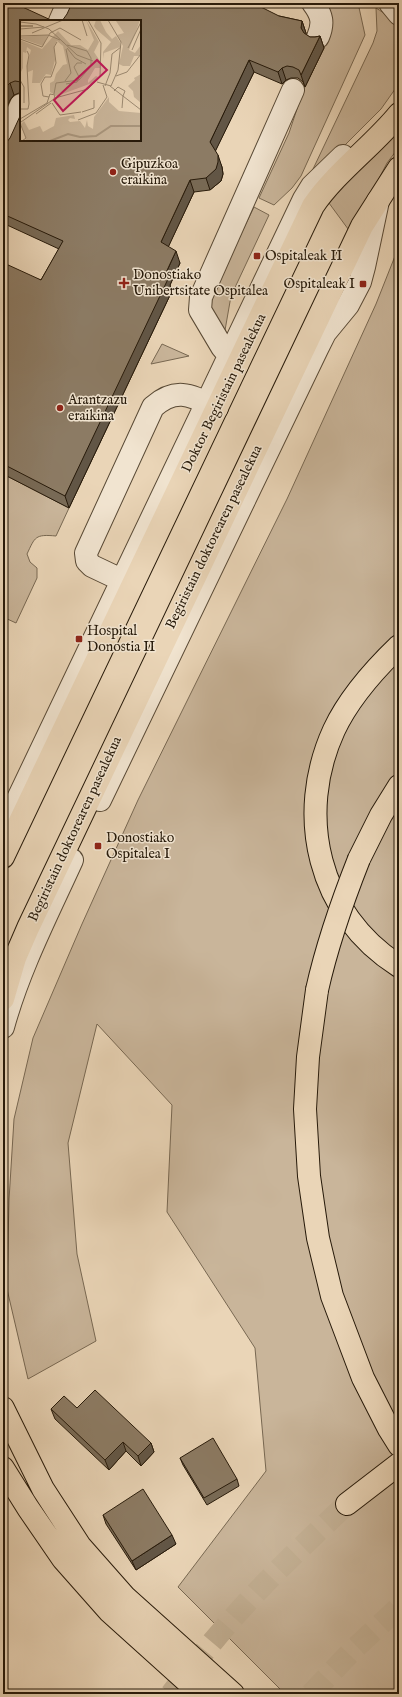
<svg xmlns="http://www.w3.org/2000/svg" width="402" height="1697" viewBox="0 0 402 1697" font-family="'IM FELL English',serif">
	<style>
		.green { fill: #c9b59a; stroke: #786852 }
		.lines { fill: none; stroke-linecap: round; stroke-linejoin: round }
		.highway-tunnel { stroke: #c3b094; stroke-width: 22; stroke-dasharray: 22 11; stroke-linecap: butt }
		.minor-casing { stroke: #584935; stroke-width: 24 }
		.major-casing { stroke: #271a0a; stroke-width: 24 }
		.highway-casing { stroke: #271a0a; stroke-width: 24 }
		.minor { stroke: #f1e4d0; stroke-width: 22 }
		.major { stroke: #ead5b7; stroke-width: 22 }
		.highway { stroke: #ead5b7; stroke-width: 22 }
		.highway-bridge-casing { stroke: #271a0a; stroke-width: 24; stroke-linecap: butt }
		.highway-bridge { stroke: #ead5b7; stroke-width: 22 }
		.wall { fill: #786a56; stroke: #271a0a }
		.shaded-wall { fill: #625646; stroke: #271a0a }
		.building { fill: #8c7b64; stroke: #271a0a }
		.poi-dot { fill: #8f2418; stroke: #f1e4d0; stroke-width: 1.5 }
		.labels { text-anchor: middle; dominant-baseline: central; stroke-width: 3; stroke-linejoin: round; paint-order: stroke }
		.poi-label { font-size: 14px; fill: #271a0a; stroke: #f1e4d0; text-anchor: start }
		.street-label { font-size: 14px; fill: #271a0a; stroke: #f1e4d0 }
		.inset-river { fill: none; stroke: #a8957c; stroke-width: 2 }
		.inset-road { fill: none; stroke: #9c8a72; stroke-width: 1 }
		.view { fill: #c2185b; fill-opacity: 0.15; stroke: #c2185b; stroke-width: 2 }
		.inset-edge { fill: none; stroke: #271a0a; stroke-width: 2 }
	</style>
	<rect width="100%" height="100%" fill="#ead5b7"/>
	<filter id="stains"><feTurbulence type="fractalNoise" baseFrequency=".005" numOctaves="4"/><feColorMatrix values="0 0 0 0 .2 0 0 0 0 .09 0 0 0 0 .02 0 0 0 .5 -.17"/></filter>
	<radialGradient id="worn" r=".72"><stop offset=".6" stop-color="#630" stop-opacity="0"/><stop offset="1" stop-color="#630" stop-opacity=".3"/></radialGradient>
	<!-- green -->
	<path class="green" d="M 324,3 L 358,3 L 365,35 L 301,176 L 292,188 L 274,205 L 259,198 L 289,133 L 303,91 L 327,41 L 330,11 Z
		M 376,8 C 386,14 395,21 399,32 L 398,85 L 381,109 L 337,153 L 304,188 L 373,43 L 377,31 Z
		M 399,127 L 399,147 L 387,163 L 351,233 L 326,199 Z
		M 254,207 L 269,215 L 231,296 L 224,336 L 210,305 L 211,296 Z
		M 399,246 L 399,1694 L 285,1694 L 178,1587 L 266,1471 L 255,1348 L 167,1212 L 172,1105 L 97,1024 L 68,1143 L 77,1254 L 96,1341 L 28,1379 L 7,1289 L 9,1200 L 14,1119 L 33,1038 L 82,924 L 138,800 L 287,499 L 376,304 Z
		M 162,344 L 189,356 L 151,364 Z
		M 3,474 L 69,508 L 56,536 C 35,534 35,537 27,554 L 30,562 L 37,568 L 37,578 L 16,623 L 3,617 Z"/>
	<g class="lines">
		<!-- highway-tunnel -->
		<path class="highway-tunnel" d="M 171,1694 C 197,1660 224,1627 253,1596 C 283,1564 315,1534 347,1504
			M 311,1694 L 352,1651 L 399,1607"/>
		<!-- minor casing -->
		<g class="minor-casing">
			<path id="minor" d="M 313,3 C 322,15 324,23 318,37
				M 390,3 L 399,14
				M 60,21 L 68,3
				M 3,145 L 21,105
				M 237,365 L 222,347 L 200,310 L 201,297 L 293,90
				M 132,585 L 92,566 L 87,561 L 86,553 L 153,407 C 177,386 192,396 217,408
				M 100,800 L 317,349 L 325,333 L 348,305 L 360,282 L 364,267 L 378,201
				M 3,830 L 304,199 L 312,186 L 343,156
				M 3,1027 C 19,969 47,915 72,860"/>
		</g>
		<!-- major casing -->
		<g class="major-casing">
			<path id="major" d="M 3,857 L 313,206 C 336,172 373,146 399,114
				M 3,999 L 15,958 L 28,928 L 362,226 L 399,168
				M 3,1408 L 43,1489 L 80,1546 L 125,1597 L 233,1694
				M 3,1468 L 28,1508 L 63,1559 L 109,1611 L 201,1694"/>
		</g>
		<!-- highway casing -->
		<g class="highway-casing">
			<path id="highway" d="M 399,646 C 374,670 349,698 334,730 C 295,815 318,915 399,966
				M 359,859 L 381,815 L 399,786
				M 317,990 L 308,1057 L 305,1109 L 309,1176 L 318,1238 L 332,1296 L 363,1378 L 389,1429 L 399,1445
				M 347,1504 L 399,1464"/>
		</g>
		<!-- minor -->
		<use href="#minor" class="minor"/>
		<!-- major -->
		<use href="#major" class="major"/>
		<!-- highway -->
		<use href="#highway" class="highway"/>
		<!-- highway-bridge casing -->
		<g class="highway-bridge-casing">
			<path id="highway-bridge" d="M 317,990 C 327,945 342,902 359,859"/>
		</g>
		<!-- highway-bridge -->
		<use href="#highway-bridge" class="highway-bridge"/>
	</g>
	<!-- wall -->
	<path class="wall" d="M 3,3 L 26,3 L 24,8 L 21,21 L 21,93 L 19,93 L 14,95 L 10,100 Z
		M 279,16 L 302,21 L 306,33 L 306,35 L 310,37 L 315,37 L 320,36 L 324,48 L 305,87 L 303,82 L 298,78 L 291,78 L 286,80 L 282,84 L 254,72 L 215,151 L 222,167 L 223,174 L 221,181 L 210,190 L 194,192 L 168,247 L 180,263 L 170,285 L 172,291 L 69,508 L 3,474 L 3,270 L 41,280 L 59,249 L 7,225 L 3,215 L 3,212 L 4,210 L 3,209 L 3,144 Z
		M 77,1408 L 151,1443 L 154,1452 L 141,1466 L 126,1451 L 109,1470 L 55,1419 L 51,1409 Z
		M 180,1458 L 237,1479 L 239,1486 L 207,1505 L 183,1465 Z
		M 103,1515 L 176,1544 L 136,1570 L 106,1524 Z"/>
	<!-- shaded-wall -->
	<path class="shaded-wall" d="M 16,3 L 26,3 L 20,16 L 16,4 Z
		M 302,21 L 306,33 L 306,39 L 301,28 Z
		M 320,36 L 324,48 L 305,87 L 301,75 Z
		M 249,60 L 254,72 L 214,154 L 210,142 Z
		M 282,68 L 286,80 L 282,84 L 278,72 Z
		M 10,83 L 14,95 L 10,100 L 3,115 L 3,93 L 5,88 Z
		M 218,155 L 222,167 L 223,174 L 221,181 L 210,190 L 206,178 Z
		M 190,180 L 194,192 L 165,254 L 161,242 Z
		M 176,251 L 180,263 L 170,285 L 172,291 L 69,508 L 65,496 Z
		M 123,1442 L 126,1451 L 109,1470 L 105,1460 Z
		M 151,1443 L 154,1452 L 141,1466 L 138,1456 Z
		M 172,1535 L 176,1544 L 136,1570 L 132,1561 Z"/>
	<!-- building -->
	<path class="building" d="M 3,3 L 16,3 L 16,4 L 53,21 L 21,21 L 21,82 L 15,81 L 10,83 L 5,88 L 3,93 Z
		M 72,3 L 253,3 L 279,16 L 302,21 L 301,28 L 304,33 L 310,37 L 315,37 L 320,36 L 301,75 L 299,70 L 293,67 L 287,66 L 282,68 L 278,72 L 249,60 L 210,142 L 218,155 L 218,162 L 216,169 L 206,178 L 190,180 L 161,242 L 176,251 L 164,277 L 168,279 L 65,496 L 3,464 L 3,270 L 6,264 L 41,280 L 63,241 L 3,214 L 7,202 L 3,200 L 3,144 L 6,143 L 10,138 L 21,114 L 21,140 L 140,140 L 140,21 L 62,21 L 67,14 Z
		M 95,1390 L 151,1443 L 138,1456 L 123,1442 L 105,1460 L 51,1409 L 64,1396 L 77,1408 Z
		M 213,1438 L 237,1479 L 204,1498 L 180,1458 Z
		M 143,1489 L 172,1535 L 132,1561 L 103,1515 Z"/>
	<!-- markers -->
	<g class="poi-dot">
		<circle cx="113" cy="172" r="4"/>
		<rect x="253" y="252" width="8" height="8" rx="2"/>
		<path d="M122 277h4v4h4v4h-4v4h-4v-4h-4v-4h4z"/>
		<rect x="359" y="280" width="8" height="8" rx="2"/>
		<circle cx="60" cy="408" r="4"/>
		<rect x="75" y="635" width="8" height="8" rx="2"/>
		<rect x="94" y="842" width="8" height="8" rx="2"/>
	</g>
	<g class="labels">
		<!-- poi labels -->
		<g class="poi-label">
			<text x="121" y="164">Gipuzkoa<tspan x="121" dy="16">eraikina</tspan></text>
			<text x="265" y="256">Ospitaleak II</text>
			<text x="133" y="275">Donostiako<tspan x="133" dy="16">Unibertsitate Ospitalea</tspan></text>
			<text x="355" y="284" text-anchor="end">Ospitaleak I</text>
			<text x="68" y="400">Arantzazu<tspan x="68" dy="16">eraikina</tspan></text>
			<text x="87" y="631">Hospital<tspan x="87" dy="16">Donostia II</tspan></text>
			<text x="106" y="838">Donostiako<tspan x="106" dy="16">Ospitalea I</tspan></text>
		</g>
		<!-- street labels -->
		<g class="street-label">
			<text transform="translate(224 393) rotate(-64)">Doktor Begiristain pasealekua</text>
			<text transform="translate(214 537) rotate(-64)">Begiristain doktorearen pasealekua</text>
			<text transform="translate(75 829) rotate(-65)">Begiristain doktorearen pasealekua</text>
		</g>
	</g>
	<!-- overview -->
	<g transform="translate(20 20)">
		<rect width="121" height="121" fill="#ead5b7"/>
		<path d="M 66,0 L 79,22 L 74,32 L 80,41 L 80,48 L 75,48 L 68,60 L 68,63 L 76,56 L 78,57 L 72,63 L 37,76 L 30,72 L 30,63 L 34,61 L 36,54 L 43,45 L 47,44 L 43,26 L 37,21 L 34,26 L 35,40 L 31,55 L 26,54 L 20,63 L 12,63 L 13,50 L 8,52 L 7,46 L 11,30 L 7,27 L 6,33 L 3,32 L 3,48 L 0,54 L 0,20 L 22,29 L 38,11 L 51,25 L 60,25 L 68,30 L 74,20 ZM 76,0 L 80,0 L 86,12 L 92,19 L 96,16 L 100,22 L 100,27 L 84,33 L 84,39 L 83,32 L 91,22 L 76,9 L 74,6 ZM 120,0 L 109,30 L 115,33 L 121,25 L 121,36 L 114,36 L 110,46 L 103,46 L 99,44 L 103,26 L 97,15 L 104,13 L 96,1 ZM 28,15 L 23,26 L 0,18 L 0,17 ZM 121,54 L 121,83 L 114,77 L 113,71 L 108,66 L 115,60 L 114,58 ZM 89,77 L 89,82 L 99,91 L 121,93 L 121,121 L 6,121 L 1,104 L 4,101 L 9,110 L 20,106 L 23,112 L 34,106 L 36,98 L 54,95 L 55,99 L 50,98 L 48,100 L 50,102 L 60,101 L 65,108 L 67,100 L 68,106 L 73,109 L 74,97 Z" fill="#c9b59a"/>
		<path class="inset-river" d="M 0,6 L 13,6M 30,121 L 48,114 L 60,117 L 76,116 L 91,106 L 121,106"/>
		<path class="inset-road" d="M 62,0 L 67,16M 0,2 L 16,4 L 29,9 L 57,35 L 73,41M 0,9 L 24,7M 12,13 L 43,0M 0,16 L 28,15 L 40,20M 0,19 L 22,27 L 30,13 L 40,8 L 61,20M 47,28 L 55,38 L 66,44M 108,28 L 121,2M 112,30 L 121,9M 96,56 L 107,52 L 121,34M 0,60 L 4,67 L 4,83M 45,61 L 51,53 L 46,29M 77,62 L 91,66 L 98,50 L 101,22 L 88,0M 46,64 L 57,62 L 59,57 L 54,47 L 57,43 L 62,43M 85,66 L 90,53 L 92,34 L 101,27M 90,66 L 121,90M 94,71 L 98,67 L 105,71 L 103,76M 34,74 L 36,63 L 59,60 L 71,46 L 71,38 L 67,31 L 47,25M 29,77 L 23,76 L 21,64 L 25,57 L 31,57 L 36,43 L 34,27 L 37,22M 35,78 L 68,69 L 80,57 L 81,23 L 68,0M 32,83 L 40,95 L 61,92M 102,88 L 103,76M 0,89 L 8,89 L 9,84 L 7,46 L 9,35 L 7,31M 62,92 L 74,88 L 74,80M 16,94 L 31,83M 0,99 L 27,83 L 30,74 L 35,75 L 34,79 L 1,102M 58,100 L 76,93 L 87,77 L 83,65M 0,103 L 6,118 L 2,121"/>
		<path class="view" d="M 77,40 L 87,50 L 43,91 L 34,80 Z"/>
		<rect width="121" height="121" class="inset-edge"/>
	</g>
	<!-- margin -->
	<rect width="402" height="1697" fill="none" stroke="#ead5b7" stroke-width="16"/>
	<rect x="4" y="4" width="394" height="1689" fill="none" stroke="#271a0a" stroke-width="2"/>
	<rect x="8" y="8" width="386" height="1681" fill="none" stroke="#271a0a"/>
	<rect width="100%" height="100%" filter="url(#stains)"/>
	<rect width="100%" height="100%" fill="url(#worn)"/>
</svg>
